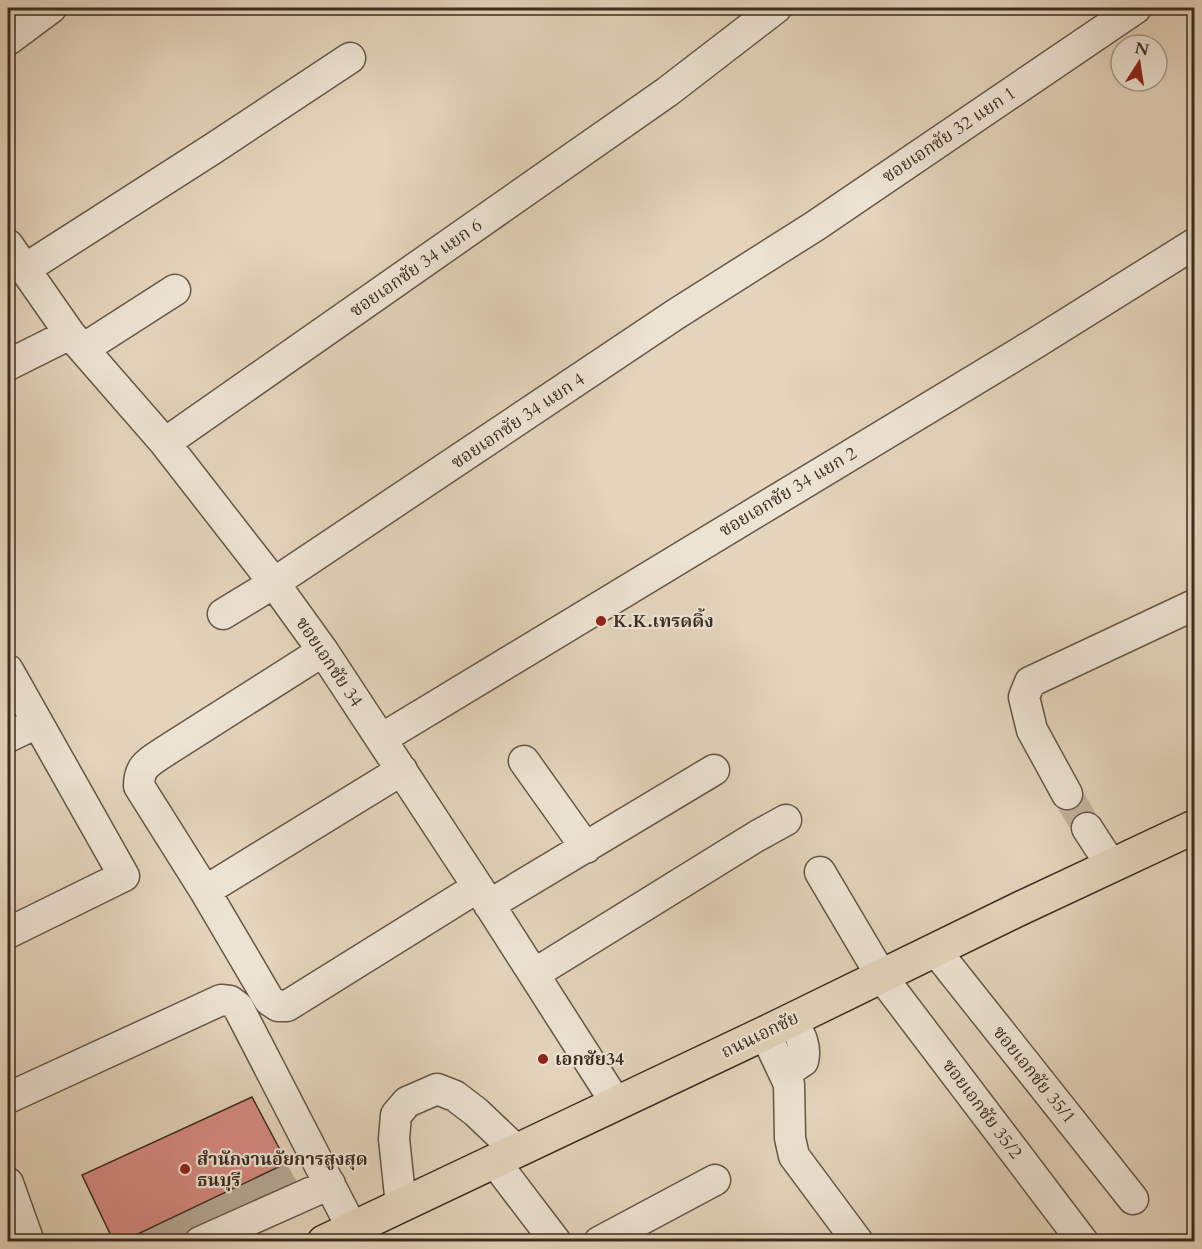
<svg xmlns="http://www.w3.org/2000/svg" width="1202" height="1249" viewBox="0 0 1202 1249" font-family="Cardo,'Noto Serif Thai',serif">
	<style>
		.shadow { fill: #0003 }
		.building { fill: #d68a81; stroke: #3b2c1f; stroke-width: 1.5 }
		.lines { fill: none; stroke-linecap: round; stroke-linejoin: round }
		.minor-tunnel { stroke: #c2b29c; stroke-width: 30; stroke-dasharray: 30 15; stroke-linecap: butt }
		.minor-casing { stroke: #655646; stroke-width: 33 }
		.major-casing { stroke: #3b2c1f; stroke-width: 36 }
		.minor { stroke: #ede3d3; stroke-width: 30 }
		.major { stroke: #e4d4bb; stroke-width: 33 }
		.poi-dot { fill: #8f2418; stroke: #ede3d3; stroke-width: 2 }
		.labels { text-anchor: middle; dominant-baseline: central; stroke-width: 4.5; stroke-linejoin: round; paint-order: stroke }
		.street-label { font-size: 18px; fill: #3b2c1f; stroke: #ede3d3 }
		.poi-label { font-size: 18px; font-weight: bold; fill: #3b2c1f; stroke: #ede3d3; text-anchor: start }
	</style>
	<rect width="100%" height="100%" fill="#e4d4bb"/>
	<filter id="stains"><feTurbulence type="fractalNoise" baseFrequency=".00333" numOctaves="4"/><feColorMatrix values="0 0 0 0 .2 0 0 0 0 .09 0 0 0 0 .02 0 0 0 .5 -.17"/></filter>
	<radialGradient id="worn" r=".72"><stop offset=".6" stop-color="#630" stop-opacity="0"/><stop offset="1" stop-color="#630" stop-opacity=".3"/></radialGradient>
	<!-- shadow -->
	<path class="shadow" d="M 252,1099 L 306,1199 L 216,1242 L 116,1242 Z"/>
	<!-- building -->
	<path class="building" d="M 252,1097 L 287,1163 L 121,1242 L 114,1242 L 82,1175 Z"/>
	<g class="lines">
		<!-- minor-tunnel -->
		<path class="minor-tunnel" d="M 1067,794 L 1087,828"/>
		<!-- minor casing -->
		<g class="minor-casing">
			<path id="minor" d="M 8,40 L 51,8
				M 8,245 L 70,334 L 165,443 L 274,583 L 323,651 L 478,887 L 616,1103
				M 25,269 L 214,148 L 350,58
				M 83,349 L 175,290
				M 8,365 L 70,334
				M 165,443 L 667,92 L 776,8
				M 223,614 L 274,583 L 676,314 L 815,226 L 1136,8
				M 323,651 L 164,752 C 149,762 139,766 139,786 L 205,891 L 269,1000 L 278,1006 L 287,1006 L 478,887
				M 8,670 L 124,876 L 8,933
				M 8,737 L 37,723
				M 381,739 L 1034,344 L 1194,244
				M 524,761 L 586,848
				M 1067,794 L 1032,730 L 1024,697 L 1030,682 L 1194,605
				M 1087,828 L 1111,865
				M 820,872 L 882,977 L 1083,1242
				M 205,891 L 402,770
				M 489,905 L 714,770
				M 936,951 L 1133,1199
				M 534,974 L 757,836 L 786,820
				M 765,1033 L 789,1084 L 790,1138 L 794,1156 L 858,1242
				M 785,1073 L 803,1061 C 807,1045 799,1033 792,1020
				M 8,1098 L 221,1000 L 230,1001 L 238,1007 L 352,1228
				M 495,1162 L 556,1242
				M 8,1183 L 29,1242
				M 401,1205 L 394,1139 L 396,1115 L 407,1102 L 437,1089 L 455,1096 L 476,1112 L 517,1151
				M 200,1242 L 330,1184
				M 599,1242 L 715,1180"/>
		</g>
		<!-- major casing -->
		<g class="major-casing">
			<path id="major" d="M 324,1242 L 765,1033 L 1019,909 L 1194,827"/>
		</g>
		<!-- minor -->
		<use href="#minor" class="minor"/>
		<!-- major -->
		<use href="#major" class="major"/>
	</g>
	<!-- markers -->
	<g class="poi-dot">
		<circle cx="601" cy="621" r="6"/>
		<circle cx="543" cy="1059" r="6"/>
		<circle cx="185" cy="1169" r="6"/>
	</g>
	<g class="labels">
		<!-- street labels -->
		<g class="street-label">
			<text transform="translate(949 135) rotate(-34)">ซอยเอกชัย 32 แยก 1</text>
			<text transform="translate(416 268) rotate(-35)">ซอยเอกชัย 34 แยก 6</text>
			<text transform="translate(518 421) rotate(-34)">ซอยเอกชัย 34 แยก 4</text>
			<text transform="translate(788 492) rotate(-31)">ซอยเอกชัย 34 แยก 2</text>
			<text transform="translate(329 662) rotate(56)">ซอยเอกชัย 34</text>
			<text transform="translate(760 1035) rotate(-26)">ถนนเอกชัย</text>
			<text transform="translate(1034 1075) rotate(51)">ซอยเอกชัย 35/1</text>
			<text transform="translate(982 1109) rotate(53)">ซอยเอกชัย 35/2</text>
		</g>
		<!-- poi labels -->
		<g class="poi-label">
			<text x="613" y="621">K.K.เทรดดิ้ง</text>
			<text x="555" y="1059">เอกชัย34</text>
			<text x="197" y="1159">สำนักงานอัยการสูงสุด<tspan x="197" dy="21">ธนบุรี</tspan></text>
		</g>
	</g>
	<!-- margin -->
	<rect width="1202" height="1249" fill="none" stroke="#e4d4bb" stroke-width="30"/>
	<rect x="9" y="9" width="1184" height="1231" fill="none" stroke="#3b2c1f" stroke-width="3"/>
	<rect x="15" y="15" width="1172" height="1219" fill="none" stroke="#3b2c1f" stroke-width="1.5"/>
	<!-- north arrow -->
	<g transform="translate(1139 63) rotate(12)"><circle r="28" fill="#ede3d3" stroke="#a69a8b" stroke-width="1.5"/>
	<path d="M0-4.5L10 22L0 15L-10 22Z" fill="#8f2418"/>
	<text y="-9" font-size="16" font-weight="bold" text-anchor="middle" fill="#3b2c1f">N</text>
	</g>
	<rect width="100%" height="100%" filter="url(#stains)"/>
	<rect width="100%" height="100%" fill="url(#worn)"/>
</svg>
